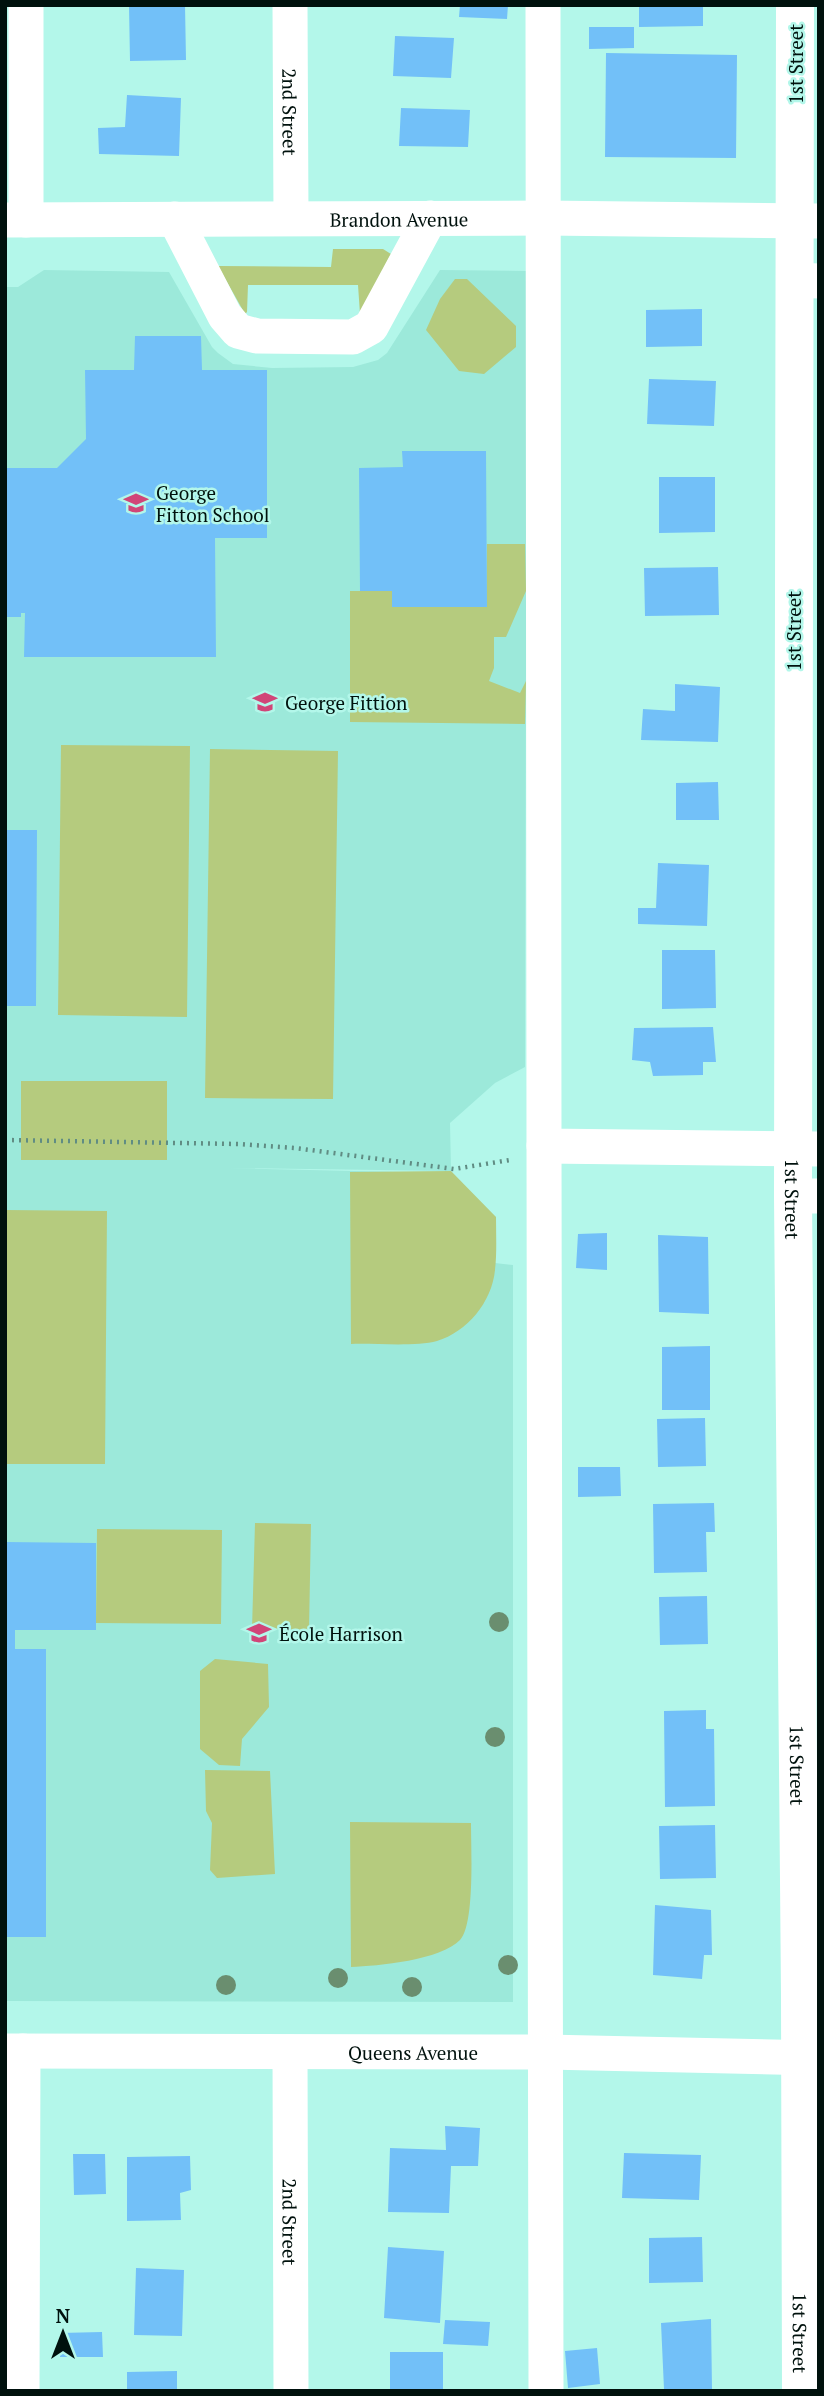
<svg xmlns="http://www.w3.org/2000/svg" width="824" height="2396" viewBox="0 0 824 2396" font-family="'PT Serif',serif">
	<style>
		.built { fill: #9ce9da }
		.green { fill: #b5cb7e }
		.building { fill: #72c0f8 }
		.lines { fill: none; stroke-linecap: round; stroke-linejoin: round }
		.path { stroke: #608c83; stroke-width: 4.5; stroke-dasharray: 2 5; stroke-linecap: butt }
		.minor { stroke: #fff; stroke-width: 35 }
		.major { stroke: #fff; stroke-width: 38 }
		.tree { fill: #6a8e6f }
		.labels { text-anchor: middle; dominant-baseline: central; stroke-width: 5; stroke-linejoin: round; paint-order: stroke }
		.street-label { font-size: 19px; fill: #00110d; stroke: #b3f7ea }
		.poi-label { font-size: 19px; fill: #00110d; stroke: #b3f7ea; text-anchor: start }
	</style>
	<rect width="100%" height="100%" fill="#b3f7ea"/>
	<!-- built -->
	<path class="built" d="M 44,270 L 169,272 L 212,347 L 218,353 L 233,364 L 272,368 L 353,367 L 378,360 L 387,353 L 440,270 L 527,271 L 525,1067 L 495,1083 L 450,1123 L 451,1171 L 227,1168 L 399,1172 L 496,1217 L 495,1263 L 513,1265 L 513,2002 L 5,2001 L 5,287 L 18,287 Z"/>
	<!-- green -->
	<path class="green" d="M 333,249 L 383,249 L 391,254 L 360,314 L 358,285 L 248,285 L 247,312 L 245,314 L 218,266 L 331,267 Z
		M 455,279 L 467,279 L 516,326 L 516,347 L 484,374 L 459,371 L 426,330 L 440,299 Z
		M 487,544 L 525,544 L 526,591 L 506,637 L 494,637 L 494,668 L 489,681 L 520,693 L 526,681 L 525,724 L 350,722 L 350,591 L 392,591 L 392,607 L 486,607 Z
		M 61,745 L 190,746 L 187,1017 L 58,1015 Z
		M 210,749 L 338,751 L 333,1099 L 205,1098 Z
		M 21,1081 L 167,1081 L 167,1160 L 21,1160 Z
		M 451,1171 L 496,1217 C 496,1234 497,1253 495,1270 C 492,1302 467,1332 437,1341 C 415,1347 374,1343 351,1344 L 350,1172 Z
		M 5,1210 L 107,1211 L 105,1464 L 5,1464 Z
		M 255,1523 L 311,1524 L 309,1630 L 252,1629 Z
		M 97,1529 L 222,1530 L 221,1624 L 96,1623 Z
		M 215,1659 L 268,1664 L 269,1707 L 242,1739 L 240,1766 L 219,1765 L 200,1749 L 200,1671 Z
		M 205,1770 L 270,1771 L 275,1874 L 217,1878 L 210,1870 L 212,1823 L 206,1811 Z
		M 350,1822 L 471,1823 C 471,1848 475,1924 460,1940 C 441,1960 378,1966 351,1967 Z"/>
	<!-- building -->
	<path class="building" d="M 129,5 L 185,5 L 186,60 L 130,61 Z
		M 460,5 L 508,5 L 507,19 L 459,17 Z
		M 639,5 L 703,5 L 703,26 L 639,27 Z
		M 589,27 L 634,27 L 634,48 L 589,49 Z
		M 395,36 L 454,38 L 451,78 L 393,76 Z
		M 606,53 L 737,55 L 736,158 L 605,157 Z
		M 127,95 L 181,98 L 179,156 L 99,154 L 98,128 L 125,127 Z
		M 401,108 L 470,110 L 468,147 L 399,146 Z
		M 702,309 L 702,346 L 646,347 L 646,310 Z
		M 135,336 L 201,336 L 202,370 L 267,370 L 267,538 L 215,538 L 216,657 L 24,657 L 25,613 L 21,613 L 21,617 L 5,617 L 5,468 L 57,468 L 86,439 L 85,370 L 134,370 Z
		M 649,379 L 716,381 L 714,426 L 647,424 Z
		M 402,451 L 486,451 L 487,607 L 392,607 L 392,591 L 360,591 L 359,468 L 403,467 Z
		M 659,477 L 715,477 L 715,532 L 659,533 Z
		M 718,567 L 719,615 L 645,616 L 644,568 Z
		M 675,684 L 720,687 L 718,742 L 641,740 L 643,709 L 675,711 Z
		M 718,782 L 719,820 L 676,820 L 676,783 Z
		M 5,830 L 37,830 L 36,1006 L 5,1006 Z
		M 658,863 L 709,865 L 707,926 L 638,924 L 638,908 L 656,908 Z
		M 662,950 L 715,950 L 716,1008 L 662,1009 Z
		M 713,1027 L 716,1062 L 703,1062 L 703,1075 L 653,1076 L 650,1062 L 632,1060 L 634,1028 Z
		M 607,1233 L 607,1270 L 576,1268 L 578,1234 Z
		M 658,1235 L 708,1237 L 709,1314 L 659,1312 Z
		M 710,1346 L 710,1410 L 662,1410 L 662,1347 Z
		M 705,1418 L 706,1466 L 658,1467 L 657,1419 Z
		M 578,1467 L 620,1467 L 621,1496 L 578,1497 Z
		M 714,1503 L 715,1532 L 706,1532 L 707,1572 L 654,1573 L 653,1504 Z
		M 5,1542 L 96,1543 L 96,1630 L 15,1630 L 15,1649 L 46,1649 L 46,1937 L 5,1937 Z
		M 707,1596 L 708,1644 L 660,1645 L 659,1597 Z
		M 706,1710 L 706,1729 L 714,1729 L 715,1806 L 665,1807 L 664,1711 Z
		M 715,1825 L 716,1878 L 660,1879 L 659,1826 Z
		M 655,1905 L 711,1910 L 712,1955 L 704,1955 L 702,1979 L 653,1975 Z
		M 445,2126 L 480,2128 L 478,2166 L 451,2166 L 449,2213 L 388,2212 L 390,2148 L 446,2150 Z
		M 624,2153 L 701,2155 L 699,2200 L 622,2198 Z
		M 73,2154 L 105,2154 L 106,2194 L 74,2195 Z
		M 190,2156 L 191,2190 L 180,2193 L 181,2220 L 127,2221 L 127,2157 Z
		M 702,2237 L 703,2282 L 649,2283 L 649,2238 Z
		M 388,2247 L 444,2251 L 440,2323 L 384,2318 Z
		M 136,2268 L 184,2270 L 182,2336 L 134,2335 Z
		M 711,2319 L 712,2389 L 664,2389 L 661,2323 Z
		M 445,2320 L 490,2322 L 488,2346 L 443,2344 Z
		M 102,2332 L 103,2357 L 60,2357 L 60,2333 Z
		M 597,2348 L 600,2384 L 568,2388 L 565,2351 Z
		M 390,2352 L 443,2352 L 443,2391 L 390,2391 Z
		M 177,2371 L 177,2391 L 127,2391 L 127,2372 Z"/>
	<g class="lines">
		<!-- path -->
		<path class="path" d="M 5,1140 L 238,1144 L 295,1148 L 454,1169 L 510,1160"/>
		<!-- minor -->
		<g class="minor">
			<path d="M 26,5 L 26,220"/>
			<path id="s1" d="M 290,5 L 291,218"/>
			<path d="M 543,5 L 544,1146 L 819,1149"/>
			<path d="M 175,219 L 225,316 L 238,331 L 257,336 L 353,337 L 371,327 L 430,218"/>
			<path id="s2" d="M 5,220 L 544,218 L 819,221"/>
			<path d="M 794,280 L 819,281"/>
			<path d="M 544,1146 L 546,2391"/>
			<path d="M 793,1196 L 819,1196"/>
			<path id="s3" d="M 5,2051 L 546,2052 L 819,2058"/>
			<path id="s4" d="M 290,2052 L 291,2391"/>
			<path d="M 22,2391 L 23,2051"/>
		</g>
		<!-- major -->
		<path class="major" id="s5" d="M 795,5 L 793,1196 L 800,1994 L 801,2391"/>
	</g>
	<!-- trees -->
	<g class="tree">
		<circle cx="499" cy="1622" r="10"/>
		<circle cx="495" cy="1737" r="10"/>
		<circle cx="508" cy="1965" r="10"/>
		<circle cx="338" cy="1978" r="10"/>
		<circle cx="226" cy="1985" r="10"/>
		<circle cx="412" cy="1987" r="10"/>
	</g>
	<!-- icons -->
	<defs>
		<g id="school-bare" transform="scale(1.89)"><path d="M0-5L7-2L0 1L-7-2ZM-4 1L0 2.5L4 1V4Q0 6-4 4Z" fill="#d14578" stroke="#b3f7ea" stroke-width="2.5" paint-order="stroke"/></g>
	</defs>
	<g fill-rule="evenodd">
		<use href="#school-bare" x="136" y="503"/>
		<use href="#school-bare" x="265" y="702"/>
		<use href="#school-bare" x="259" y="1633"/>
	</g>
	<g class="labels">
		<!-- street labels -->
		<g class="street-label">
			<text transform="translate(795 64) rotate(-90)">1st Street</text>
			<text stroke="none"><textPath href="#s1" startOffset="107">2nd Street</textPath></text>
			<text stroke="none"><textPath href="#s2" startOffset="394">Brandon Avenue</textPath></text>
			<text transform="translate(793 631) rotate(-90)">1st Street</text>
			<text stroke="none"><textPath href="#s5" startOffset="1194">1st Street</textPath></text>
			<text stroke="none"><textPath href="#s5" startOffset="1760">1st Street</textPath></text>
			<text stroke="none"><textPath href="#s3" startOffset="408">Queens Avenue</textPath></text>
			<text stroke="none"><textPath href="#s4" startOffset="170">2nd Street</textPath></text>
			<text stroke="none"><textPath href="#s5" startOffset="2328">1st Street</textPath></text>
		</g>
		<!-- poi labels -->
		<g class="poi-label">
			<text x="156" y="492">George<tspan x="156" dy="22">Fitton School</tspan></text>
			<text x="285" y="702">George Fittion</text>
			<text x="279" y="1633">École Harrison</text>
		</g>
	</g>
	<!-- border -->
	<rect width="824" height="2396" fill="none" stroke="#00110d" stroke-width="14"/>
	<!-- north arrow -->
	<g transform="translate(63 2333)" stroke="#b3f7ea" stroke-width="5" paint-order="stroke">
	<path d="M0-5L12 26L0 18L-12 26Z" fill="#00110d"/>
	<text y="-10" font-size="19" font-weight="bold" text-anchor="middle" fill="#00110d">N</text>
	</g>
</svg>
